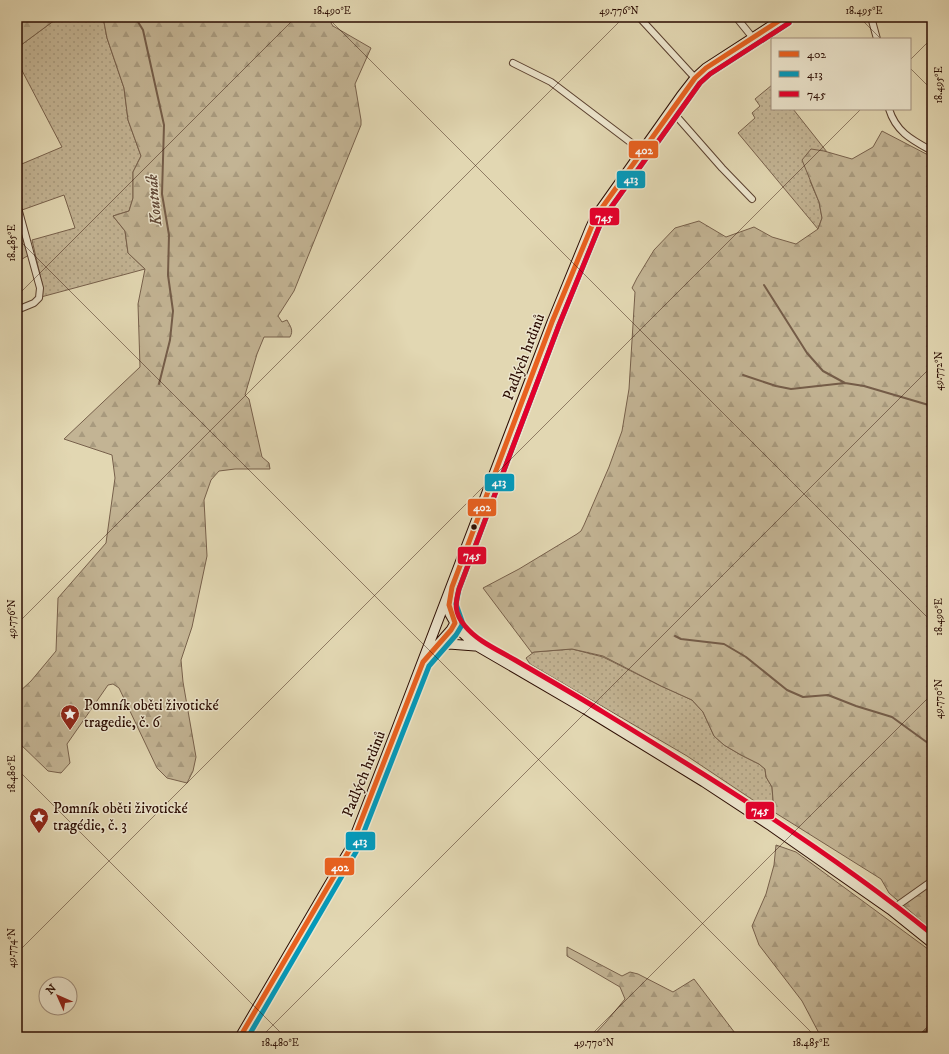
<svg xmlns="http://www.w3.org/2000/svg" width="949" height="1054" viewBox="0 0 949 1054" font-family="'IM FELL DW Pica',serif">
	<style>
		.grass { fill: url(#grass-dots); stroke: #77604b }
		.forest { fill: url(#forest-firs); stroke: #77604b }
		.lines { fill: none; stroke-linecap: round; stroke-linejoin: round }
		.stream { stroke: #745c48; stroke-width: 2 }
		.street-casing { stroke: #593f2e; stroke-width: 8 }
		.secondary-casing { stroke: #2b0c02; stroke-width: 11 }
		.street { stroke: #ece5cd; stroke-width: 6 }
		.secondary { stroke: #ece5cd; stroke-width: 9 }
		.bus-1-casing { stroke: #ece5cd; stroke-width: 8 }
		.bus-2-casing { stroke: #ece5cd; stroke-width: 8 }
		.bus-3-casing { stroke: #ece5cd; stroke-width: 8 }
		.bus-1 { stroke: #e86120; stroke-width: 5 }
		.bus-2 { stroke: #0499ba; stroke-width: 5 }
		.bus-3 { stroke: #e4002b; stroke-width: 5 }
		.ticks { fill: none; stroke: #2b0c02; stroke-width: 1; stroke-opacity: 0.45 }
		.bus-dot { fill: #2b0c02; stroke: #ece5cd; stroke-width: 1.5 }
		.labels { text-anchor: middle; dominant-baseline: central; stroke-width: 3; stroke-linejoin: round; paint-order: stroke }
		.street-label { font-size: 15px; fill: #2b0c02; stroke: #ece5cd }
		.poi-label { font-size: 15px; fill: #2b0c02; stroke: #ece5cd; text-anchor: start }
		.water-label { font-size: 16px; font-style: italic; fill: #614836; stroke: #ece5cd }
		.line-badge { stroke: #ece5cd; stroke-width: 1.5 }
		.badge-label { font-size: 11px; text-anchor: middle; font-weight: bold; fill: #fff }
		.neatline { fill: none; stroke: #2b0c02; stroke-width: 1.5 }
		.ticks-label { font-size: 10px; text-anchor: middle; fill: #2b0c02 }
	</style>
	<defs>
		<pattern id="grass-dots" width="8" height="8" patternUnits="userSpaceOnUse"><rect width="8" height="8" fill="#c3b494"/><path d="M2 2h.1M6 6h.1" fill="none" stroke="#a89a7e" stroke-width="1.8" stroke-linecap="round"/></pattern>
		<pattern id="forest-firs" width="22" height="20" patternUnits="userSpaceOnUse"><rect width="22" height="20" fill="#c3b494"/><path d="M5 1l3.5 6h-7zM16 11l3.5 6h-7z" fill="#a89a7e"/></pattern>
	</defs>
	<rect width="100%" height="100%" fill="#e2d7b2"/>
	<filter id="stains"><feTurbulence type="fractalNoise" baseFrequency=".005" numOctaves="4"/><feColorMatrix values="0 0 0 0 .2 0 0 0 0 .09 0 0 0 0 .02 0 0 0 .5 -.17"/></filter>
	<radialGradient id="worn" r=".72"><stop offset=".6" stop-color="#630" stop-opacity="0"/><stop offset="1" stop-color="#630" stop-opacity=".3"/></radialGradient>
	<!-- grass -->
	<path class="grass" d="M 59,17 L 103,17 L 107,38 L 124,88 L 128,120 L 141,156 L 133,172 L 133,198 L 129,211 L 113,216 L 125,231 L 128,253 L 145,269 L 41,297 L 43,288 L 32,240 L 75,228 L 64,195 L 22,210 L 17,196 L 17,166 L 62,147 L 17,61 L 17,48 Z
		M 772,85 L 772,109 L 793,109 L 827,152 L 824,151 L 810,181 L 819,202 L 822,218 L 818,229 L 738,133 L 755,118 L 752,113 L 760,106 L 755,99 Z
		M 17,217 L 29,255 L 17,262 Z
		M 572,649 L 603,657 L 661,686 L 692,700 L 703,712 L 714,736 L 724,745 L 741,755 L 759,764 L 765,769 L 766,777 L 772,787 L 774,814 L 687,756 L 530,664 L 526,658 L 534,652 Z"/>
	<!-- forest -->
	<path class="forest" d="M 17,17 L 59,17 L 17,48 Z
		M 103,17 L 334,17 L 331,23 L 333,26 L 371,48 L 355,84 L 361,120 L 361,125 L 294,291 L 278,316 L 282,322 L 287,320 C 290,326 294,330 290,337 L 264,337 L 257,354 L 245,395 L 249,399 L 262,457 L 269,463 L 270,469 L 235,469 L 219,471 L 211,480 L 204,500 L 207,556 L 192,627 L 181,660 L 183,682 L 196,757 L 193,771 L 187,783 L 167,778 L 157,768 L 119,688 L 113,684 L 108,685 L 67,744 L 70,763 L 61,773 L 48,771 L 17,741 L 17,694 L 31,681 L 56,651 L 58,598 L 106,543 L 115,478 L 112,455 L 64,439 L 140,367 L 138,304 L 145,269 L 128,253 L 125,231 L 113,216 L 129,211 L 133,198 L 133,172 L 141,156 L 128,120 L 124,88 L 107,38 Z
		M 882,131 L 932,157 L 932,930 L 889,893 L 881,879 L 774,812 L 772,787 L 766,777 L 765,769 L 759,764 L 741,755 L 724,745 L 714,736 L 703,712 L 692,700 L 661,686 L 603,656 L 572,649 L 534,652 L 532,653 L 483,588 L 519,569 L 577,534 L 581,531 L 584,525 L 609,467 L 622,431 L 629,389 L 635,292 L 632,288 L 637,278 L 654,250 L 675,228 L 699,221 L 726,237 L 754,227 L 772,237 L 796,244 L 818,229 L 822,218 L 819,202 L 802,160 L 811,149 L 824,151 L 852,159 L 873,147 Z
		M 776,845 L 796,852 L 932,952 L 932,1037 L 821,1037 L 802,1001 L 759,945 L 752,926 L 766,894 L 774,865 Z
		M 567,947 L 622,976 L 630,972 L 638,974 L 673,992 L 694,979 L 738,1037 L 592,1037 L 606,1022 L 625,999 L 620,987 L 567,956 Z"/>
	<g class="lines">
		<!-- stream -->
		<path class="stream" d="M 135,17 L 143,30 L 164,125 L 162,194 L 169,235 L 168,275 L 173,311 L 170,340 L 159,384
			M 764,285 L 807,353 L 823,371 L 845,383 L 864,386 L 932,406
			M 743,375 L 776,386 L 791,389 L 845,383
			M 675,636 L 681,639 L 724,644 L 746,657 L 787,690 L 803,697 L 828,695 L 856,706 L 892,717 L 932,746
			M 918,1037 L 932,1025"/>
		<!-- street casing -->
		<g class="street-casing">
			<path id="street" d="M 639,17 L 695,78
				M 736,17 L 753,38
				M 871,17 L 877,39
				M 513,63 L 551,82 L 642,151
				M 889,109 C 896,132 912,140 932,151
				M 671,110 L 722,168 L 752,199
				M 17,204 L 40,288 L 39,298 L 34,303 L 17,310
				M 891,910 L 932,881"/>
		</g>
		<!-- secondary casing -->
		<g class="secondary-casing">
			<path id="secondary" d="M 449,598 L 448,604 L 450,614 L 459,630 L 477,646 L 585,709 L 704,782 L 771,826 L 891,910 L 932,943
				M 437,645 L 449,644 L 475,646
				M 427,657 L 451,630 L 455,623
				M 240,1037 L 350,849 L 397,728 L 552,322 L 590,229 L 596,216 L 681,96 L 695,78 L 706,68 L 785,17"/>
		</g>
		<!-- street -->
		<use href="#street" class="street"/>
		<!-- secondary -->
		<use href="#secondary" class="secondary"/>
		<!-- bus-1 casing -->
		<g class="bus-1-casing">
			<path id="bus-1" d="M 240,1037 L 350,849 L 423,662 L 451,630 L 455,623 L 449,605 L 452,587 L 552,322 L 596,216 L 695,78 L 706,68 L 785,17"/>
		</g>
		<!-- bus-2 casing -->
		<g class="bus-2-casing">
			<path id="bus-2" d="M 248,1037 L 356,852 L 429,666 L 456,635 L 462,625 L 462,621 L 456,604 L 459,589 L 559,325 L 602,220 L 700,83 L 710,74 L 789,23"/>
		</g>
		<!-- bus-3 casing -->
		<g class="bus-3-casing">
			<path id="bus-3" d="M 789,23 L 710,74 L 700,83 L 602,220 L 559,325 L 459,589 C 455,604 454,613 465,626 C 477,641 498,650 515,660 C 544,677 574,694 603,712 C 716,781 829,851 932,934"/>
		</g>
		<!-- bus-1 -->
		<use href="#bus-1" class="bus-1"/>
		<!-- bus-2 -->
		<use href="#bus-2" class="bus-2"/>
		<!-- bus-3 -->
		<use href="#bus-3" class="bus-3"/>
	</g>
	<!-- ticks -->
	<path class="ticks" d="M 327,17 L 932,622M 859,17 L 881,39M 910,60 L 932,38M 910,68 L 932,90M 17,238 L 816,1037M 17,296 L 296,17M 17,624 L 624,17M 17,769 L 285,1037M 17,953 L 861,109M 261,1037 L 932,366M 589,1037 L 932,694M 917,1037 L 932,1022"/>
	<!-- icons -->
	<defs>
		<g id="sight-pin" transform="scale(1)"><path d="M0 17L-7.5 6A9.5 9.5 0 1 1 7.5 6Z" fill="#8f2418" stroke="#ece5cd"/><path d="M0-6L1.8-2.2L6-1.7L2.9 1.2L3.7 5.4L0 3.3L-3.7 5.4L-2.9 1.2L-6-1.7L-1.8-2.2Z" fill="#fff"/></g>
	</defs>
	<g fill-rule="evenodd">
		<use href="#sight-pin" x="70" y="714"/>
		<use href="#sight-pin" x="39" y="817"/>
	</g>
	<!-- markers -->
	<circle class="bus-dot" cx="474" cy="527" r="3.5"/>
	<g class="labels">
		<!-- street labels -->
		<g class="street-label">
			<text transform="translate(524 357) rotate(-69)">Padlých hrdinů</text>
			<text transform="translate(364 774) rotate(-68)">Padlých hrdinů</text>
		</g>
		<!-- poi labels -->
		<g class="poi-label">
			<text x="84" y="705">Pomník oběti životické<tspan x="84" dy="17">tragedie, č. 6</tspan></text>
			<text x="53" y="808">Pomník oběti životické<tspan x="53" dy="17">tragédie, č. 3</tspan></text>
		</g>
		<!-- water labels -->
		<g class="water-label">
			<text transform="translate(154 200) rotate(-95)">Koutnák</text>
		</g>
	</g>
	<g class="line-badge">
		<rect x="628" y="140" width="31" height="19" rx="4" fill="#e86120"/>
		<rect x="616" y="170" width="30" height="19" rx="4" fill="#0499ba"/>
		<rect x="589" y="207" width="31" height="19" rx="4" fill="#e4002b"/>
		<rect x="484" y="473" width="31" height="19" rx="4" fill="#0499ba"/>
		<rect x="467" y="498" width="30" height="19" rx="4" fill="#e86120"/>
		<rect x="457" y="546" width="30" height="19" rx="4" fill="#e4002b"/>
		<rect x="745" y="801" width="30" height="19" rx="4" fill="#e4002b"/>
		<rect x="345" y="831" width="31" height="20" rx="4" fill="#0499ba"/>
		<rect x="324" y="857" width="31" height="19" rx="4" fill="#e86120"/>
	</g>
	<g class="badge-label">
		<text x="644" y="154">402</text>
		<text x="631" y="183">413</text>
		<text x="604" y="221">745</text>
		<text x="499" y="486">413</text>
		<text x="482" y="511">402</text>
		<text x="472" y="559">745</text>
		<text x="760" y="814">745</text>
		<text x="360" y="845">413</text>
		<text x="340" y="871">402</text>
	</g>
	<!-- margin -->
	<rect width="949" height="1054" fill="none" stroke="#e2d7b2" stroke-width="44"/>
	<!-- legend -->
	<rect x="771" y="38" width="140" height="72" fill="#ece5cd" stroke="#9f8e7c"/>
	<rect x="779" y="51" width="20" height="6" fill="#e86120" stroke="#9f8e7c"/>
	<text x="807" y="58" font-size="12" fill="#2b0c02">402</text>
	<rect x="779" y="71" width="20" height="6" fill="#0499ba" stroke="#9f8e7c"/>
	<text x="807" y="78" font-size="12" fill="#2b0c02">413</text>
	<rect x="779" y="91" width="20" height="6" fill="#e4002b" stroke="#9f8e7c"/>
	<text x="807" y="98" font-size="12" fill="#2b0c02">745</text>
	<!-- north arrow -->
	<g transform="translate(58 996) rotate(315)"><circle r="19" fill="#ece5cd" stroke="#9f8e7c"/>
	<path d="M0-3L7 15L0 10L-7 15Z" fill="#8f2418"/>
	<text y="-6" font-size="11" font-weight="bold" text-anchor="middle" fill="#2b0c02">N</text>
	</g>
	<rect x="22" y="22" width="905" height="1010" class="neatline"/>
	<g class="ticks-label">
		<text x="332" y="14">18.490°E</text>
		<text x="619" y="14">49.776°N</text>
		<text x="864" y="14">18.495°E</text>
		<text transform="translate(938 85) rotate(-90)" y="4">18.495°E</text>
		<text transform="translate(11 243) rotate(-90)" y="4">18.485°E</text>
		<text transform="translate(938 371) rotate(-90)" y="4">49.772°N</text>
		<text transform="translate(938 617) rotate(-90)" y="4">18.490°E</text>
		<text transform="translate(11 619) rotate(-90)" y="4">49.776°N</text>
		<text transform="translate(938 699) rotate(-90)" y="4">49.770°N</text>
		<text transform="translate(11 774) rotate(-90)" y="4">18.480°E</text>
		<text transform="translate(11 948) rotate(-90)" y="4">49.774°N</text>
		<text x="280" y="1046">18.480°E</text>
		<text x="594" y="1046">49.770°N</text>
		<text x="811" y="1046">18.485°E</text>
	</g>
	<rect width="100%" height="100%" filter="url(#stains)"/>
	<rect width="100%" height="100%" fill="url(#worn)"/>
</svg>
